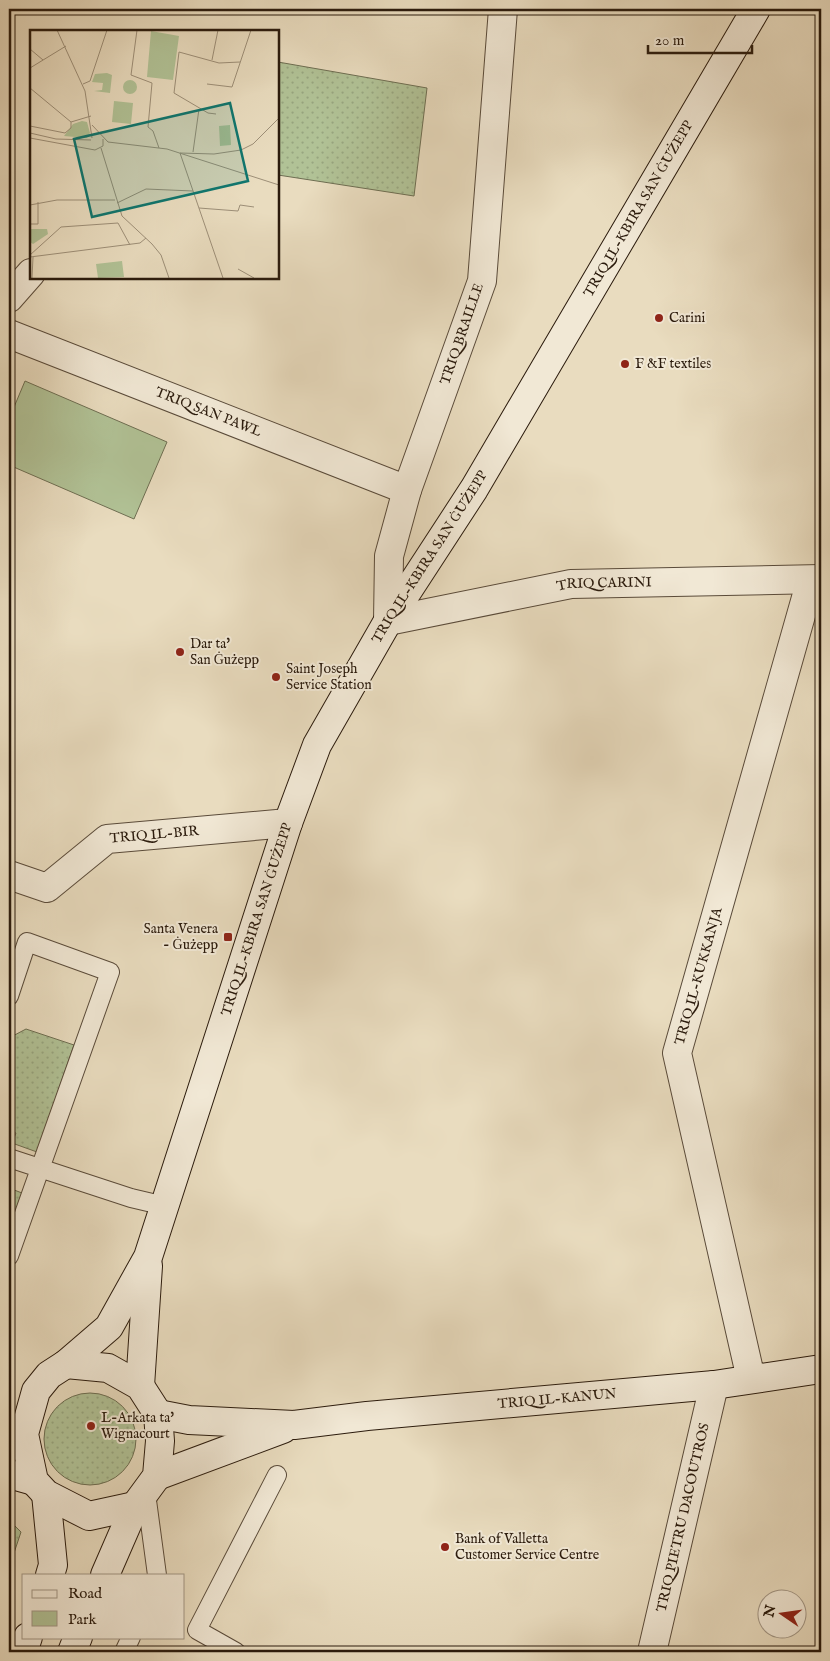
<svg xmlns="http://www.w3.org/2000/svg" width="830" height="1661" viewBox="0 0 830 1661" font-family="'IM FELL English',serif">
	<style>
		.green { fill: url(#green-dots); stroke: #6e6e52 }
		.pitch { fill: #b1c296; stroke: #6e6e52 }
		.lines { fill: none; stroke-linecap: round; stroke-linejoin: round }
		.service-casing { stroke: #5a4b3a; stroke-width: 20 }
		.minor-casing { stroke: #5a4b3a; stroke-width: 30 }
		.secondary-casing { stroke: #2b1b0d; stroke-width: 30 }
		.service { stroke: #f1e8d5; stroke-width: 18 }
		.minor { stroke: #f1e8d5; stroke-width: 28 }
		.secondary { stroke: #f1e8d5; stroke-width: 28 }
		.poi-dot { fill: #8f2418; stroke: #f1e8d5; stroke-width: 2 }
		.labels { text-anchor: middle; dominant-baseline: central; stroke-width: 4; stroke-linejoin: round; paint-order: stroke }
		.street-label { font-size: 14px; fill: #2b1b0d; stroke: #f1e8d5 }
		.poi-label { font-size: 14px; fill: #2b1b0d; stroke: #f1e8d5; text-anchor: start }
		.inset-road { fill: none; stroke: #9d8f78; stroke-width: 1 }
		.view { fill: #0f766e; fill-opacity: 0.15; stroke: #0f766e; stroke-width: 2.5 }
		.inset-edge { fill: none; stroke: #2b1b0d; stroke-width: 2.5 }
	</style>
	<defs>
		<pattern id="green-dots" width="8" height="8" patternUnits="userSpaceOnUse" patternTransform="scale(1.25)"><rect width="8" height="8" fill="#b1c296"/><path d="M2 2h.1M6 6h.1" fill="none" stroke="#98a680" stroke-width="1.8" stroke-linecap="round"/></pattern>
	</defs>
	<rect width="100%" height="100%" fill="#e9dcbf"/>
	<filter id="stains"><feTurbulence type="fractalNoise" baseFrequency=".004" numOctaves="4"/><feColorMatrix values="0 0 0 0 .2 0 0 0 0 .09 0 0 0 0 .02 0 0 0 .5 -.17"/></filter>
	<radialGradient id="worn" r=".72"><stop offset=".6" stop-color="#630" stop-opacity="0"/><stop offset="1" stop-color="#630" stop-opacity=".3"/></radialGradient>
	<!-- green -->
	<path class="green" d="M 278,62 L 427,88 L 414,196 L 278,175 Z
		M 26,1029 L 74,1045 L 37,1152 L 12,1143 L 16,1133 L 9,1131 L 9,1038 Z
		M 9,1188 L 22,1193 L 9,1232 Z
		M44 1439a46 46 0 1 1 92 0a46 46 0 1 1-92 0Z
		M 9,1520 L 21,1532 L 9,1568 Z"/>
	<!-- pitch -->
	<path class="pitch" d="M 25,381 L 167,442 L 134,519 L 9,465 L 9,419 Z"/>
	<g class="lines">
		<!-- service casing -->
		<g class="service-casing">
			<path id="service" d="M 9,996 L 27,942 L 110,972 L 9,1256
				M 9,1158 L 131,1198 L 165,1206
				M 146,1493 L 157,1575
				M 124,1652 L 131,1637
				M 236,1652 L 197,1630 L 277,1475"/>
		</g>
		<!-- minor casing -->
		<g class="minor-casing">
			<g id="minor">
				<path id="s1" d="M 503,9 L 482,281 L 407,490 L 389,556 L 388,621 L 571,584 L 821,579"/>
				<path d="M 9,298 L 31,273"/>
				<path id="s2" d="M 9,334 L 407,490"/>
				<path id="s3" d="M 9,875 L 47,888 L 107,839 L 288,823"/>
				<path id="s4" d="M 751,1379 L 677,1053 L 811,580"/>
				<path id="s5" d="M 652,1652 L 714,1385"/>
			</g>
		</g>
		<!-- secondary casing -->
		<g class="secondary-casing">
			<g id="secondary">
				<path d="M 66,1364 L 108,1368 L 140,1386 L 158,1414 L 160,1441 L 157,1476 L 135,1506 L 105,1575"/>
				<path d="M 140,1386 L 148,1266"/>
				<path id="s6" d="M 158,1414 L 189,1420 L 294,1425 L 367,1416 L 714,1385 L 821,1369"/>
				<path d="M 9,1474 L 34,1481"/>
				<path d="M 157,1476 L 283,1429"/>
				<path d="M 46,1494 L 53,1565 L 50,1575"/>
				<path id="s7" d="M 135,1506 L 89,1516 L 46,1494 L 34,1481 L 24,1434 L 36,1391 L 49,1375 L 66,1364 L 109,1327 L 148,1257 L 288,823 L 317,745 L 388,621 L 474,489 L 756,9"/>
				<path d="M 23,1652 L 28,1637"/>
				<path d="M 72,1652 L 78,1637"/>
			</g>
		</g>
		<!-- service -->
		<use href="#service" class="service"/>
		<!-- minor -->
		<use href="#minor" class="minor"/>
		<!-- secondary -->
		<use href="#secondary" class="secondary"/>
	</g>
	<!-- markers -->
	<g class="poi-dot">
		<circle cx="659" cy="318" r="5"/>
		<circle cx="625" cy="364" r="5"/>
		<circle cx="180" cy="652" r="5"/>
		<circle cx="276" cy="677" r="5"/>
		<rect x="223" y="932" width="10" height="10" rx="2.5"/>
		<circle cx="91" cy="1426" r="5"/>
		<circle cx="445" cy="1547" r="5"/>
	</g>
	<g class="labels">
		<!-- street labels -->
		<g class="street-label">
			<text stroke="none"><textPath href="#s7" startOffset="1548">TRIQ IL-KBIRA SAN ĠUŻEPP</textPath></text>
			<text transform="translate(462 334) rotate(-71)">TRIQ BRAILLE</text>
			<text stroke="none"><textPath href="#s2" startOffset="214">TRIQ SAN PAWL</textPath></text>
			<text stroke="none"><textPath href="#s7" startOffset="1142">TRIQ IL-KBIRA SAN ĠUŻEPP</textPath></text>
			<text stroke="none"><textPath href="#s1" startOffset="848">TRIQ CARINI</textPath></text>
			<text stroke="none"><textPath href="#s3" startOffset="165">TRIQ IL-BIR</textPath></text>
			<text stroke="none"><textPath href="#s7" startOffset="738">TRIQ IL-KBIRA SAN ĠUŻEPP</textPath></text>
			<text stroke="none"><textPath href="#s4" startOffset="414">TRIQ IL-KUKKANJA</textPath></text>
			<text stroke="none"><textPath href="#s6" startOffset="401">TRIQ IL-KANUN</textPath></text>
			<text stroke="none"><textPath href="#s5" startOffset="138">TRIQ PIETRU DACOUTROS</textPath></text>
		</g>
		<!-- poi labels -->
		<g class="poi-label">
			<text x="669" y="318">Carini</text>
			<text x="635" y="364">F &amp;F textiles</text>
			<text x="190" y="644">Dar ta'<tspan x="190" dy="16">San Ġużepp</tspan></text>
			<text x="286" y="669">Saint Joseph<tspan x="286" dy="16">Service Station</tspan></text>
			<text x="218" y="929" text-anchor="end">Santa Venera<tspan x="218" dy="16">- Ġużepp</tspan></text>
			<text x="101" y="1418">L-Arkata ta'<tspan x="101" dy="16">Wignacourt</tspan></text>
			<text x="455" y="1539">Bank of Valletta<tspan x="455" dy="16">Customer Service Centre</tspan></text>
		</g>
	</g>
	<!-- overview -->
	<g transform="translate(30 30)">
		<rect width="249" height="249" fill="#e9dcbf"/>
		<path d="M 77,43 L 82,45 L 80,63 L 64,61 L 72,60 L 73,53 L 62,52 L 65,44 ZM93 57a7 7 0 1 1 14 0a7 7 0 1 1-14 0ZM 84,71 L 103,73 L 101,94 L 82,92 ZM 52,91 L 57,92 L 60,103 L 57,108 L 34,106 L 43,94 ZM 200,95 L 201,115 L 190,116 L 189,96 ZM 0,199 L 17,199 L 18,204 L 3,214 L 0,212 Z" fill="#b1c296"/>
		<path d="M 121,1 L 149,6 L 143,50 L 117,47 ZM 92,231 L 94,247 L 68,248 L 66,234 Z" fill="#b1c296"/>
		<path class="inset-road" d="M 27,0 L 55,61 L 62,108M 107,0 L 101,45 L 122,53 L 118,97 L 123,101 L 129,118M 0,19 L 13,30M 182,30 L 188,0M 0,38 L 36,16M 53,54 L 60,51 L 77,0M 177,54 L 202,57 L 221,0M 0,58 L 41,92M 186,84 L 178,83 L 144,63 L 149,22 L 189,33 L 210,32M 41,92 L 61,86M 62,95 L 78,112 L 137,119 L 249,155M 0,96 L 35,103 L 41,98 L 41,92M 0,103 L 26,109 L 61,110M 0,108 L 65,120 L 73,116 L 73,109M 71,118 L 92,186 L 122,214 L 131,225 L 139,248M 163,122 L 169,79M 87,173 L 116,159 L 163,161M 0,175 L 27,170 L 85,170M 169,178 L 208,181 L 210,175 L 224,177M 0,194 L 8,194 L 8,172M 0,225 L 31,197 L 88,193 L 100,215M 0,227 L 110,213 L 116,208M 208,239 L 224,248M 2,248 L 3,227M 193,248 L 150,123 L 184,124 L 211,120 L 223,114 L 249,88"/>
		<path class="view" d="M 200,73 L 218,151 L 62,187 L 44,109 Z"/>
		<rect width="249" height="249" class="inset-edge"/>
	</g>
	<!-- margin -->
	<rect width="830" height="1661" fill="none" stroke="#e9dcbf" stroke-width="30"/>
	<rect x="10" y="10" width="810" height="1641" fill="none" stroke="#2b1b0d" stroke-width="2.5"/>
	<rect x="15" y="15" width="800" height="1631" fill="none" stroke="#2b1b0d"/>
	<!-- legend -->
	<rect x="22" y="1574" width="162" height="65" fill="#f1e8d5" stroke="#a29685"/>
	<rect x="32" y="1590" width="25" height="8" fill="#f1e8d5" stroke="#a29685"/>
	<text x="68" y="1598" font-size="15" fill="#2b1b0d">Road</text>
	<rect x="32" y="1611" width="25" height="15" fill="#b1c296" stroke="#a29685"/>
	<text x="68" y="1624" font-size="15" fill="#2b1b0d">Park</text>
	<!-- north arrow -->
	<g transform="translate(782 1614) rotate(283)"><circle r="24" fill="#f1e8d5" stroke="#a29685"/>
	<path d="M0-4L9 19L0 12L-9 19Z" fill="#8f2418"/>
	<text y="-8" font-size="14" font-weight="bold" text-anchor="middle" fill="#2b1b0d">N</text>
	</g>
	<!-- scale -->
	<path d="M648 45v8h104v-8" fill="none" stroke="#2b1b0d" stroke-width="2.5"/>
	<text x="655" y="45" font-size="15" fill="#2b1b0d" stroke="#f1e8d5" stroke-width="4" paint-order="stroke">20 m</text>
	<rect width="100%" height="100%" filter="url(#stains)"/>
	<rect width="100%" height="100%" fill="url(#worn)"/>
</svg>
